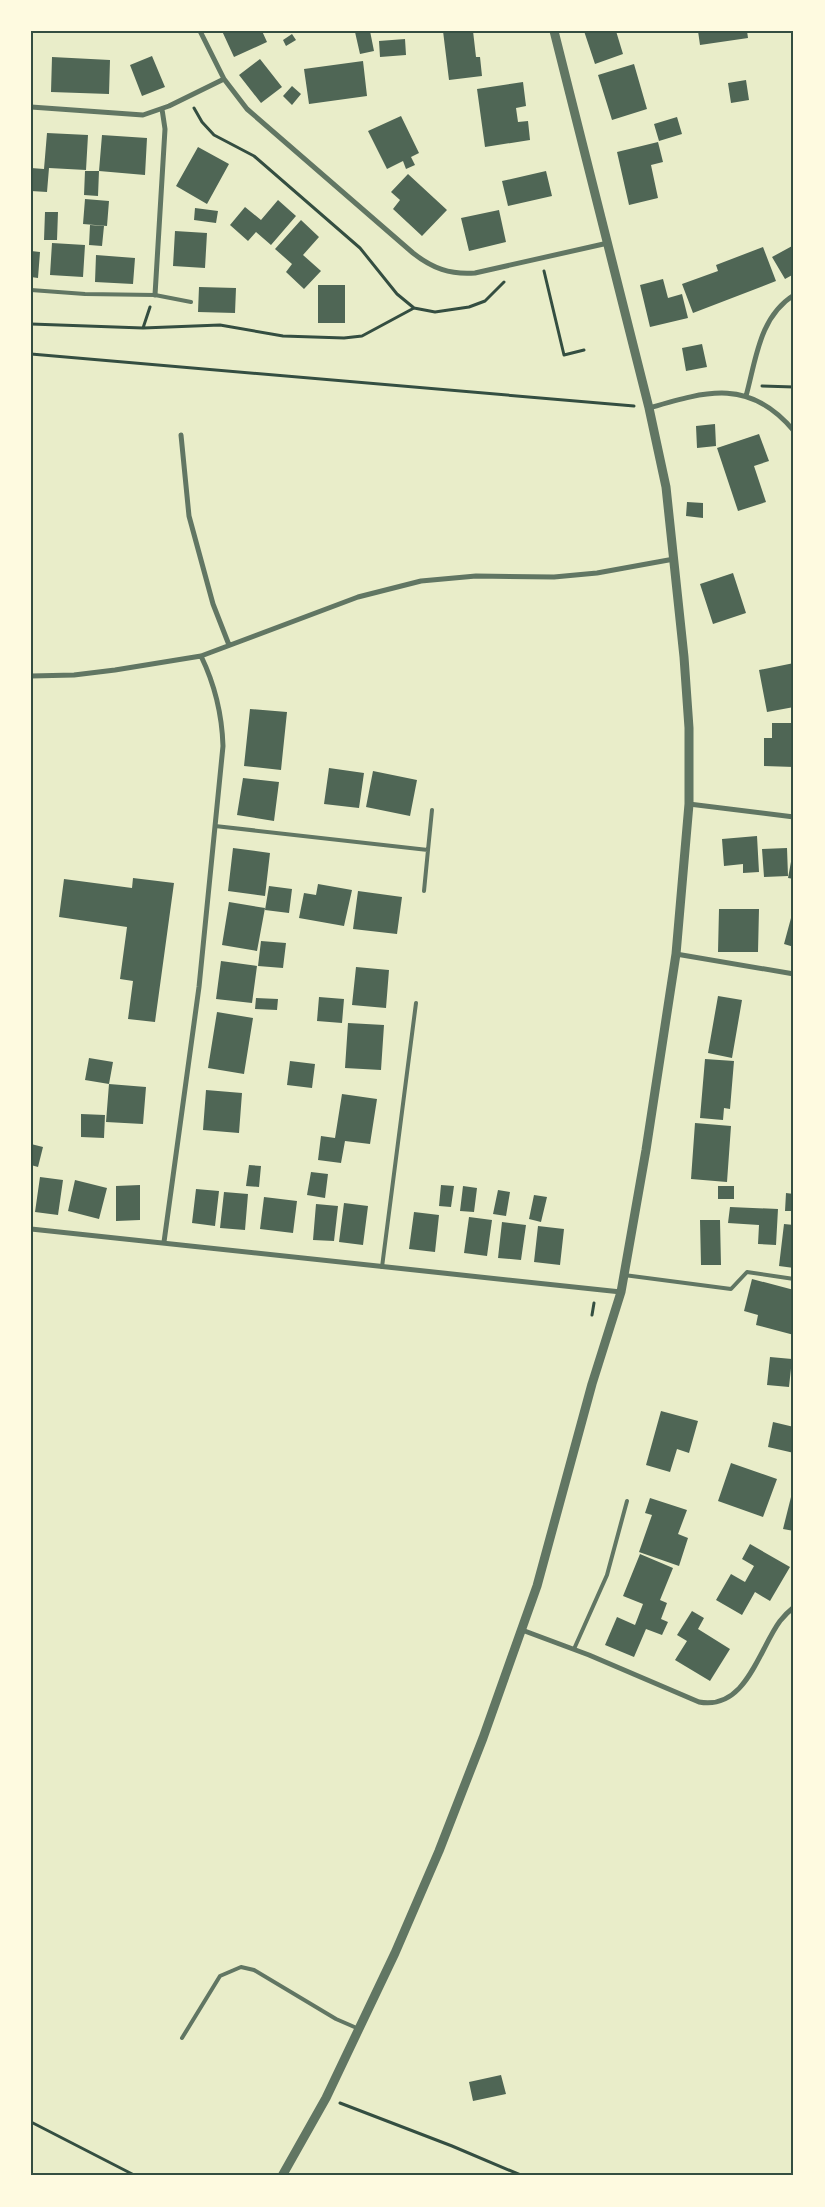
<svg xmlns="http://www.w3.org/2000/svg" width="825" height="2207" viewBox="0 0 825 2207" font-family="Literata,serif">
	<style>
		.building { fill: #4f6655 }
		.lines { fill: none; stroke-linecap: round; stroke-linejoin: round }
		.path { stroke: #344e41; stroke-width: 3 }
		.service { stroke: #617663; stroke-width: 4 }
		.minor { stroke: #617663; stroke-width: 5 }
		.tertiary { stroke: #617663; stroke-width: 9 }
		.neatline { fill: none; stroke: #344e41; stroke-width: 2 }
	</style>
	<rect width="100%" height="100%" fill="#e9edc9"/>
	<!-- building -->
	<path class="building" d="M 222,31 L 262,31 L 267,42 L 234,57 Z
		M 370,31 L 374,51 L 360,54 L 355,32 Z
		M 443,31 L 473,31 L 476,57 L 480,57 L 482,76 L 449,80 Z
		M 584,31 L 616,31 L 623,54 L 595,64 Z
		M 698,31 L 747,31 L 748,38 L 700,45 Z
		M 292,34 L 296,40 L 286,46 L 283,40 Z
		M 405,39 L 406,55 L 380,57 L 379,41 Z
		M 152,56 L 165,87 L 142,96 L 130,65 Z
		M 52,57 L 110,60 L 109,94 L 51,92 Z
		M 260,59 L 282,87 L 261,103 L 239,75 Z
		M 363,61 L 367,96 L 309,104 L 304,69 Z
		M 634,64 L 647,109 L 612,120 L 598,75 Z
		M 746,80 L 749,100 L 731,103 L 728,83 Z
		M 523,82 L 526,106 L 516,108 L 518,122 L 528,121 L 530,140 L 485,147 L 477,89 Z
		M 292,86 L 301,94 L 292,105 L 283,96 Z
		M 401,116 L 419,153 L 411,157 L 415,165 L 406,169 L 403,161 L 387,169 L 368,131 Z
		M 677,117 L 682,134 L 659,141 L 654,124 Z
		M 47,133 L 88,135 L 86,170 L 49,168 L 47,192 L 31,191 L 31,168 L 44,169 Z
		M 102,135 L 147,138 L 145,175 L 99,171 Z
		M 658,142 L 663,162 L 651,165 L 658,198 L 629,205 L 617,152 Z
		M 198,147 L 229,164 L 207,204 L 176,186 Z
		M 85,171 L 99,171 L 98,196 L 84,195 Z
		M 546,171 L 552,196 L 508,206 L 502,181 Z
		M 408,174 L 447,210 L 422,236 L 393,209 L 400,200 L 391,192 Z
		M 85,199 L 109,201 L 107,226 L 83,224 Z
		M 278,200 L 296,216 L 271,245 L 256,232 L 248,241 L 230,225 L 245,207 L 261,220 Z
		M 195,208 L 218,211 L 216,223 L 194,220 Z
		M 499,210 L 506,242 L 469,251 L 461,218 Z
		M 45,212 L 58,212 L 57,240 L 44,240 Z
		M 301,220 L 319,237 L 303,255 L 321,271 L 304,289 L 286,272 L 292,264 L 275,249 Z
		M 90,225 L 104,226 L 102,246 L 89,245 Z
		M 175,231 L 207,233 L 205,268 L 173,266 Z
		M 52,243 L 85,245 L 83,277 L 50,275 Z
		M 794,245 L 794,274 L 785,279 L 772,257 Z
		M 763,247 L 776,281 L 693,313 L 682,284 L 718,271 L 716,265 Z
		M 31,251 L 40,252 L 38,278 L 31,277 Z
		M 96,255 L 135,258 L 133,284 L 95,282 Z
		M 663,279 L 668,298 L 682,294 L 688,318 L 650,327 L 640,285 Z
		M 318,285 L 345,285 L 345,323 L 318,323 Z
		M 199,287 L 236,288 L 235,313 L 198,312 Z
		M 702,344 L 707,367 L 686,371 L 682,348 Z
		M 715,424 L 716,446 L 697,448 L 696,426 Z
		M 759,434 L 769,461 L 754,466 L 766,502 L 738,511 L 717,448 Z
		M 687,502 L 703,503 L 703,518 L 686,516 Z
		M 733,573 L 746,613 L 713,624 L 700,584 Z
		M 794,663 L 794,707 L 767,712 L 759,670 Z
		M 250,709 L 287,712 L 281,770 L 244,766 Z
		M 772,723 L 794,723 L 794,767 L 764,766 L 764,738 L 772,738 Z
		M 329,768 L 364,773 L 359,808 L 324,804 Z
		M 373,771 L 417,780 L 410,816 L 366,807 Z
		M 243,778 L 279,782 L 274,821 L 237,815 Z
		M 757,836 L 759,872 L 743,873 L 743,864 L 724,866 L 722,839 Z
		M 233,848 L 270,853 L 265,896 L 228,891 Z
		M 787,848 L 788,876 L 764,877 L 762,849 Z
		M 793,851 L 794,851 L 794,879 L 788,878 Z
		M 133,878 L 174,883 L 155,1022 L 128,1019 L 133,981 L 120,979 L 127,927 L 59,917 L 64,879 L 132,888 Z
		M 318,884 L 352,890 L 344,926 L 299,918 L 304,893 L 316,895 Z
		M 269,886 L 292,889 L 289,913 L 265,910 Z
		M 358,891 L 402,897 L 397,934 L 353,929 Z
		M 229,902 L 265,908 L 257,951 L 222,945 Z
		M 719,909 L 759,909 L 758,952 L 718,952 Z
		M 791,918 L 794,919 L 794,947 L 784,944 Z
		M 261,941 L 286,943 L 283,968 L 258,966 Z
		M 221,961 L 257,966 L 252,1003 L 216,999 Z
		M 356,967 L 389,970 L 386,1008 L 352,1005 Z
		M 718,996 L 742,1000 L 732,1058 L 708,1053 Z
		M 319,997 L 344,999 L 342,1023 L 317,1021 Z
		M 256,998 L 278,999 L 277,1010 L 255,1009 Z
		M 217,1012 L 253,1018 L 244,1074 L 208,1068 Z
		M 348,1023 L 384,1025 L 381,1070 L 345,1068 Z
		M 89,1058 L 113,1062 L 109,1084 L 85,1080 Z
		M 705,1059 L 734,1061 L 730,1109 L 724,1108 L 723,1120 L 700,1118 Z
		M 290,1061 L 315,1064 L 312,1088 L 287,1085 Z
		M 109,1084 L 146,1087 L 143,1124 L 106,1122 Z
		M 206,1090 L 242,1093 L 239,1133 L 203,1130 Z
		M 342,1094 L 377,1099 L 370,1144 L 345,1141 L 341,1163 L 318,1160 L 321,1136 L 335,1138 Z
		M 81,1114 L 105,1115 L 104,1138 L 81,1137 Z
		M 695,1123 L 731,1126 L 727,1182 L 691,1179 Z
		M 31,1144 L 43,1147 L 38,1167 L 31,1165 Z
		M 249,1165 L 261,1166 L 259,1187 L 246,1186 Z
		M 311,1172 L 328,1174 L 325,1198 L 307,1195 Z
		M 40,1177 L 63,1180 L 58,1215 L 35,1212 Z
		M 75,1180 L 107,1188 L 99,1219 L 68,1211 Z
		M 140,1185 L 140,1220 L 116,1221 L 116,1186 Z
		M 441,1185 L 454,1186 L 451,1207 L 439,1206 Z
		M 463,1186 L 477,1188 L 474,1212 L 460,1211 Z
		M 718,1186 L 734,1186 L 734,1199 L 718,1199 Z
		M 196,1189 L 219,1191 L 215,1226 L 192,1223 Z
		M 498,1190 L 510,1192 L 506,1216 L 493,1214 Z
		M 224,1192 L 248,1194 L 245,1230 L 220,1228 Z
		M 786,1193 L 794,1194 L 794,1211 L 785,1211 Z
		M 534,1195 L 547,1197 L 541,1222 L 529,1219 Z
		M 264,1197 L 297,1201 L 293,1233 L 260,1229 Z
		M 344,1203 L 368,1206 L 363,1245 L 339,1242 Z
		M 316,1204 L 338,1206 L 334,1241 L 313,1240 Z
		M 730,1207 L 778,1209 L 776,1245 L 758,1244 L 759,1225 L 728,1223 Z
		M 414,1212 L 439,1215 L 435,1252 L 409,1249 Z
		M 469,1217 L 492,1220 L 487,1256 L 464,1253 Z
		M 700,1220 L 720,1220 L 721,1265 L 701,1265 Z
		M 502,1222 L 526,1225 L 521,1260 L 498,1258 Z
		M 784,1224 L 794,1225 L 794,1268 L 779,1266 Z
		M 538,1226 L 564,1229 L 560,1265 L 534,1262 Z
		M 752,1279 L 794,1290 L 794,1335 L 756,1325 L 758,1315 L 744,1311 Z
		M 770,1357 L 792,1359 L 789,1387 L 767,1385 Z
		M 661,1411 L 698,1421 L 689,1453 L 677,1449 L 670,1472 L 646,1465 Z
		M 773,1422 L 794,1427 L 794,1453 L 768,1447 Z
		M 731,1463 L 777,1479 L 763,1517 L 718,1501 Z
		M 794,1485 L 794,1531 L 783,1529 Z
		M 650,1498 L 687,1510 L 678,1534 L 688,1538 L 679,1566 L 639,1552 L 652,1515 L 645,1513 Z
		M 750,1544 L 790,1567 L 770,1601 L 755,1592 L 742,1615 L 716,1600 L 731,1574 L 745,1582 L 754,1566 L 742,1559 Z
		M 640,1554 L 673,1568 L 660,1600 L 667,1603 L 661,1619 L 668,1622 L 662,1635 L 646,1629 L 634,1657 L 605,1645 L 617,1617 L 635,1625 L 643,1604 L 623,1596 Z
		M 692,1611 L 704,1618 L 698,1629 L 730,1649 L 710,1681 L 675,1660 L 687,1641 L 677,1635 Z
		M 501,2075 L 506,2094 L 473,2101 L 469,2082 Z"/>
	<g class="lines">
		<!-- path -->
		<path class="path" d="M 194,108 L 202,122 L 214,135 L 254,156 L 360,248 L 397,294 L 414,308 L 435,312 L 469,307 L 485,301 L 504,282
			M 544,271 L 564,355 L 584,350
			M 31,324 L 143,328 L 220,325 L 283,336 L 344,338 L 362,336 L 414,308
			M 143,328 L 150,307
			M 31,354 L 634,406
			M 762,386 L 794,387
			M 592,1315 L 594,1303
			M 340,2103 L 452,2146 L 523,2176
			M 31,2122 L 136,2176"/>
		<!-- service -->
		<path class="service" d="M 31,290 L 85,294 L 155,295 L 191,302
			M 215,826 L 428,850 L 424,891
			M 428,850 L 432,810
			M 382,1267 L 416,1003
			M 624,1275 L 731,1289 L 747,1272 L 794,1279
			M 574,1649 L 607,1575 L 627,1501
			M 182,2038 L 220,1976 L 241,1967 L 254,1970 L 336,2019 L 359,2029"/>
		<!-- minor -->
		<path class="minor" d="M 200,31 L 224,79 L 247,109 L 413,253 C 432,268 450,275 475,273 L 608,243
			M 31,107 L 143,115 L 169,106 L 224,79
			M 155,295 L 165,129 L 162,109
			M 746,396 C 756,360 759,317 794,295
			M 649,408 C 707,391 750,378 794,431
			M 181,435 L 189,516 L 213,604 L 229,645
			M 31,676 L 74,675 L 115,670 L 201,656 L 358,597 L 421,581 L 476,576 L 554,577 L 597,573 L 674,559
			M 689,804 L 794,817
			M 676,954 L 794,974
			M 31,1229 L 621,1292
			M 164,1242 L 199,987 L 223,746 C 222,714 215,685 201,656
			M 522,1630 L 589,1655 L 699,1702 C 746,1711 759,1649 780,1621 C 784,1616 789,1611 794,1607"/>
		<!-- tertiary -->
		<path class="tertiary" d="M 282,2176 L 326,2098 L 395,1953 L 439,1851 L 483,1738 L 537,1586 L 592,1384 L 621,1292 L 646,1150 L 676,954 L 689,804 L 689,728 L 684,657 L 666,487 L 649,408 L 554,31"/>
	</g>
	<!-- border -->
	<rect width="825" height="2207" fill="none" stroke="#fefae0" stroke-width="65"/>
	<rect x="32" y="32" width="760" height="2142" class="neatline"/>
</svg>
